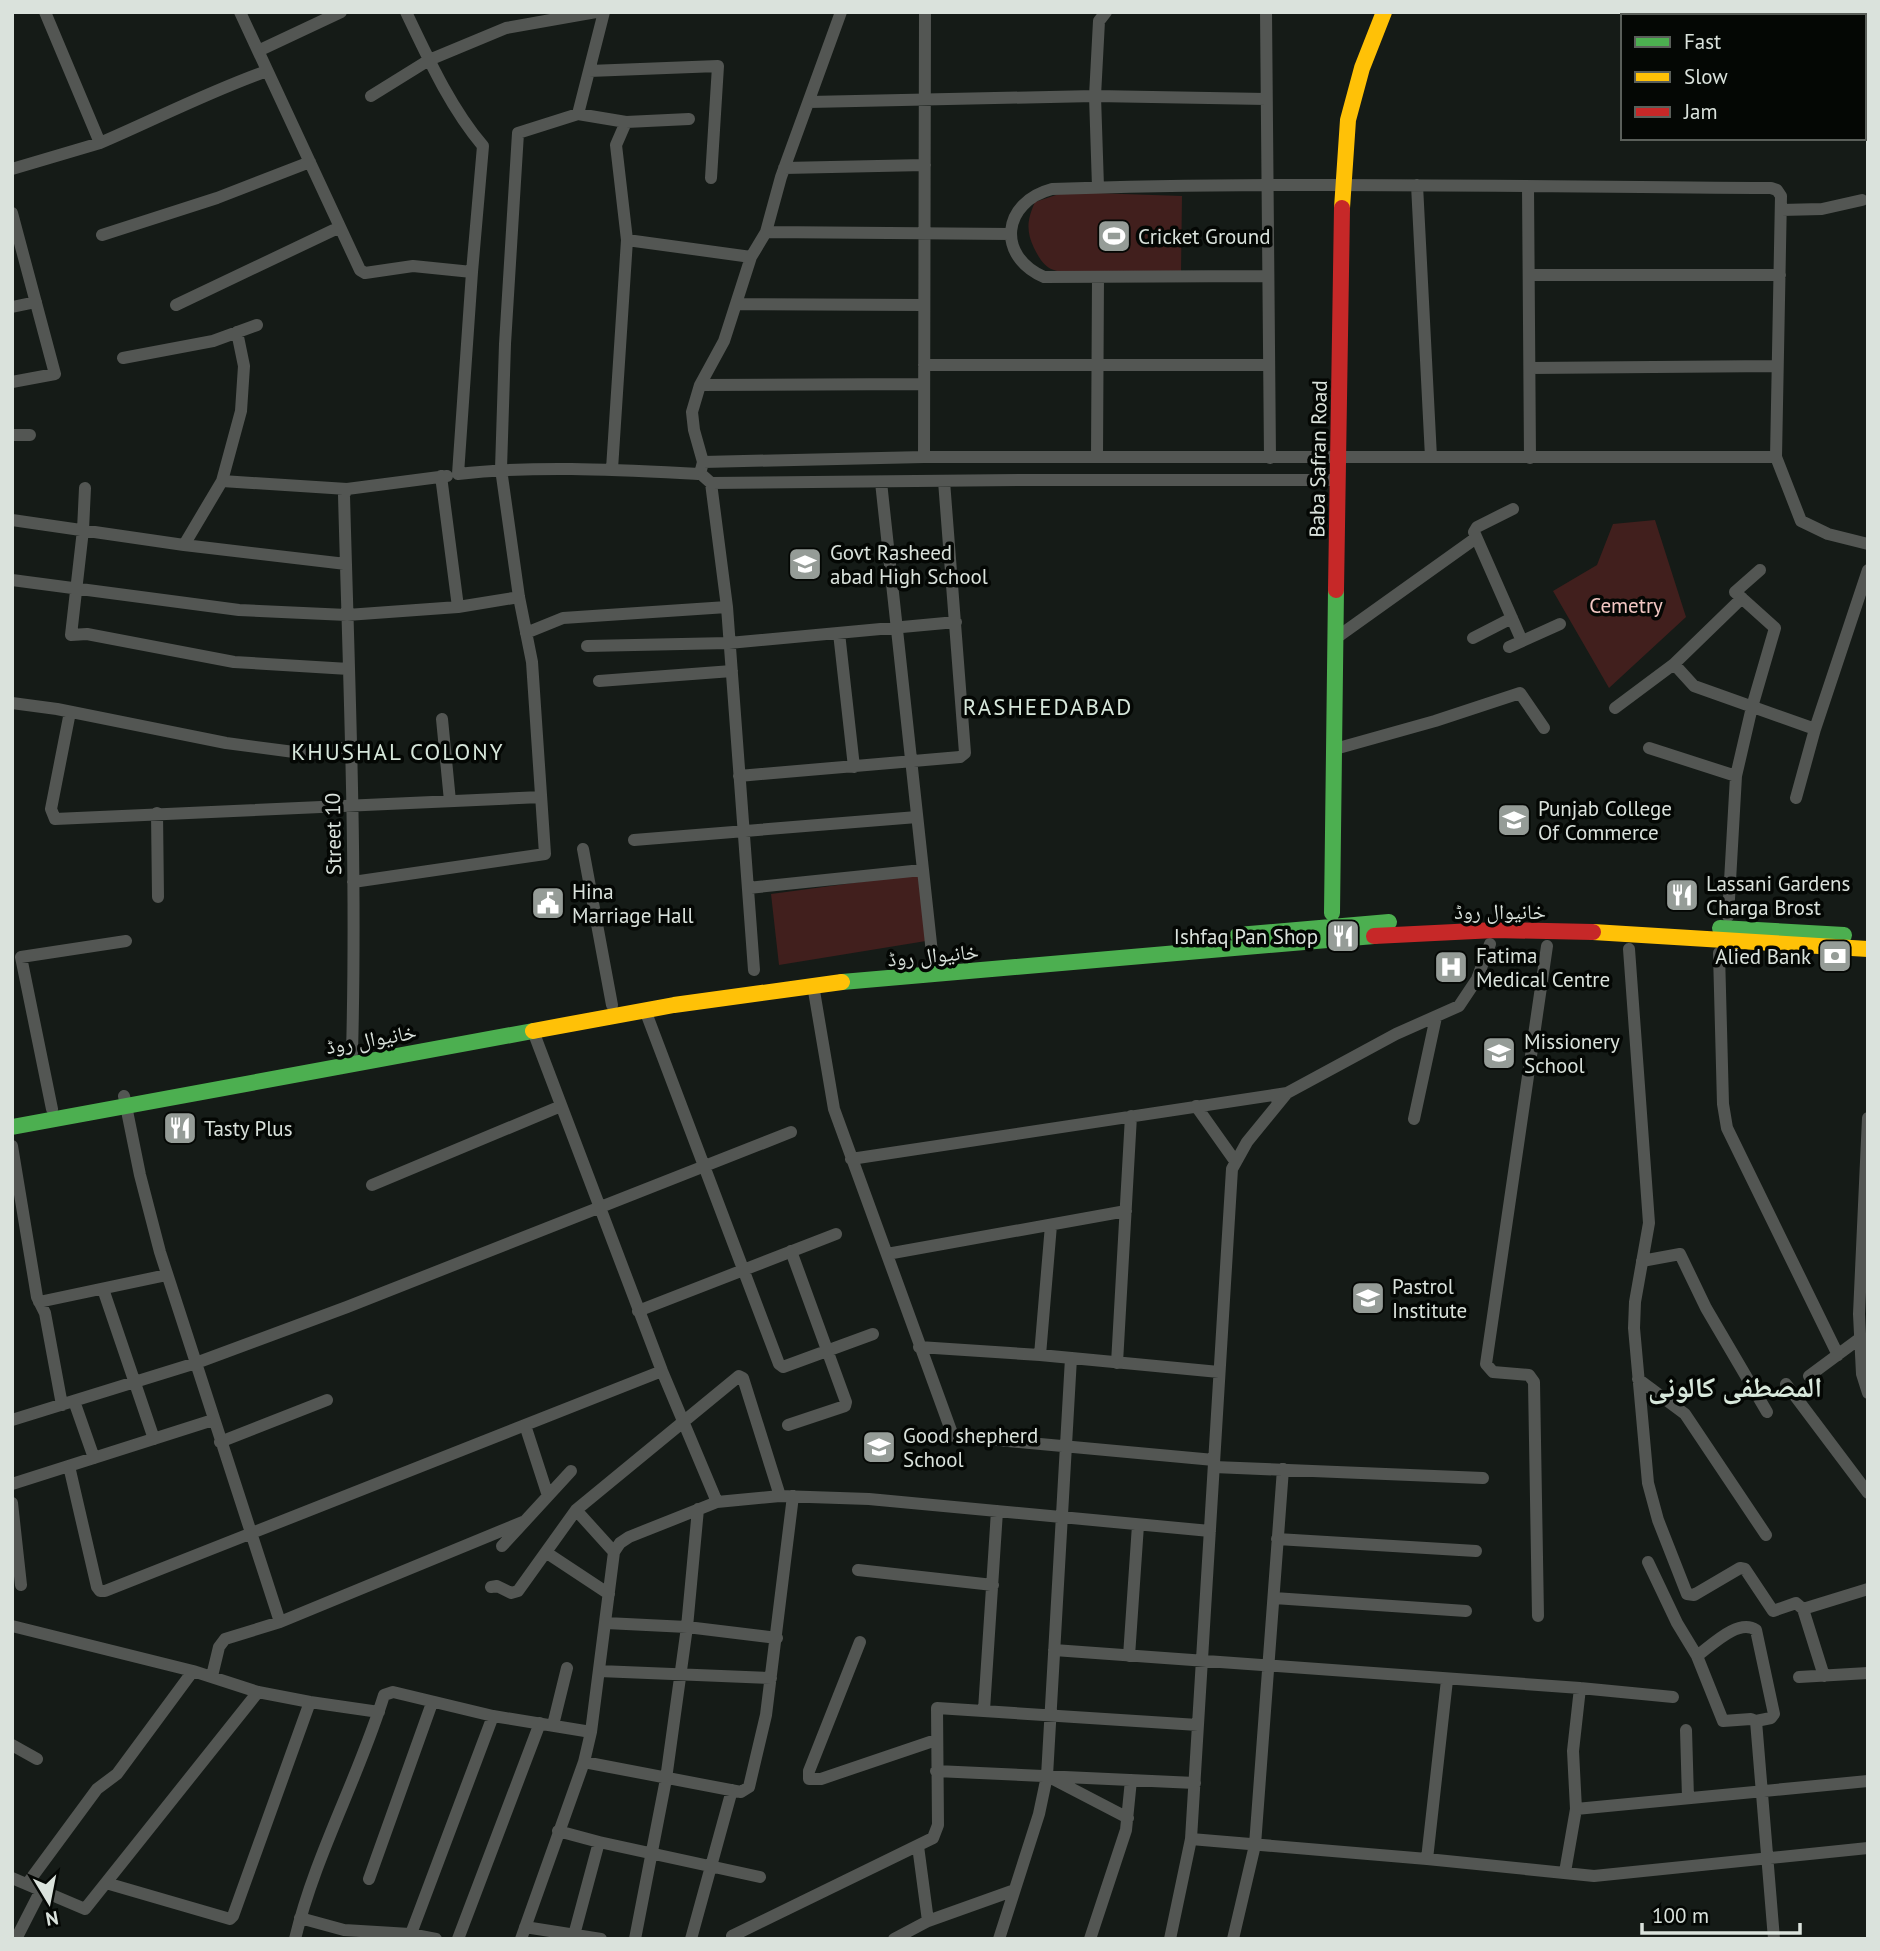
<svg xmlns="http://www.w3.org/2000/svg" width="1880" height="1951" viewBox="0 0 1880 1951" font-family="'PT Sans','Noto Naskh Arabic',sans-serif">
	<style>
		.green { fill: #411f1d }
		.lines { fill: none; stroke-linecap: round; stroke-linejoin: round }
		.street { stroke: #535653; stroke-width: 12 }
		.fast { stroke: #4caf50; stroke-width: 16 }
		.slow { stroke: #ffc107; stroke-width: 16 }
		.jam { stroke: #c62828; stroke-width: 16 }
		.labels { text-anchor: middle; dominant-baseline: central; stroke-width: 7; stroke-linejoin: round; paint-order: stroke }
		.poi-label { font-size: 21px; fill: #dae2dc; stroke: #040704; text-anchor: start }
		.street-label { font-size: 21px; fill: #dae2dc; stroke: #040704 }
		.park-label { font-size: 21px; fill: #f2c7c3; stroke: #040704 }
		.neighbourhood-label { font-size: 23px; letter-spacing: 2px; fill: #d7e7db; stroke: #040704 }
		.district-label { font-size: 28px; font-weight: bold; fill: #d7e7db; stroke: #040704 }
	</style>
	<rect width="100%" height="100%" fill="#151b17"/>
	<!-- green -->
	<path class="green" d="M 1065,192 L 1182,196 L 1181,274 C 1150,274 1077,280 1051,269 C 1043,265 1038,256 1034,248 C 1026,231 1027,220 1035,202 Z
		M 1655,520 L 1686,617 L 1609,688 L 1553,591 L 1597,565 L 1613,524 Z
		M 920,874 L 926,941 L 779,965 L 771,894 Z"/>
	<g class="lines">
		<!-- street -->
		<path class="street" d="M 240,12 L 360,270 L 365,273 L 413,266 L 472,272 L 458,474 C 539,465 620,470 701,474 L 711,483 L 727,607 L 754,970
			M 406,12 C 428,58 450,107 483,146 L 472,272
			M 1266,12 L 1270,458
			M 258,51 L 341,12
			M 589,71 L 718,66 L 711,178
			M 371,96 L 429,60 L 506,28 L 596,12
			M 809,102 L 1095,96 L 1266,99
			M 578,114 L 626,122 L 689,119
			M 626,122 L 616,145 L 627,240
			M 100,143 C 156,119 210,91 267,71
			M 784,168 L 925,165
			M 12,169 L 100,143 L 45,12
			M 1417,185 L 1431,457
			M 1098,187 L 1095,96 L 1099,21 L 1106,12
			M 1528,187 L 1530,458
			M 1781,210 L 1822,209 L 1862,200
			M 12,213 L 55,374 L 12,382
			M 766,232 L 1011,234
			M 102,235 L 217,198 L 310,162
			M 1529,275 L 1780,275
			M 1268,276 L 1044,277 C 996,256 1002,202 1052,189 C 1291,181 1531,187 1771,188 L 1777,190 L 1781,196 L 1776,457
			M 736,304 L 924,305
			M 176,305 L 340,227
			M 12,307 L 36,302
			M 123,358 L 213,341 L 257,325
			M 924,365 L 1269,365
			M 1530,368 L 1777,366
			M 700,385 L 924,384
			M 12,435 L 30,435
			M 924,457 L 925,12
			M 1097,457 L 1098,277
			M 703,462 L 924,457 L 1776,457 L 1801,521 L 1828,534 L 1868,544
			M 612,469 L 627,240 L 751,257
			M 701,470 L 703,462 L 694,430 L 692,412 L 700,385 L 724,341 L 751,257 L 766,232 L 781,177 L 841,12
			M 222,481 L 347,489 L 447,476
			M 881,482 L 932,953
			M 711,483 L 1018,480 L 1339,480
			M 85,488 L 83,530 L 71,635 L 87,634 L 234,662 L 349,669
			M 347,489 L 344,495 C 349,681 357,867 352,1053
			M 1513,509 L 1477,527 L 1474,532 L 1522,641
			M 12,520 L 184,545 L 222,481 L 241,411 L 244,366 L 237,332
			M 184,545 L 346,564
			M 12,580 L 239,610 L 347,615 L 458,607 L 441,476
			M 458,607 L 519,597
			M 526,633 L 563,618 L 727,607
			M 839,633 L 854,767
			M 1336,638 L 1476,538
			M 1473,638 L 1512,618
			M 587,646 L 729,643 L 956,622
			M 1509,647 L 1560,624
			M 1674,664 L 1694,686 L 1815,729
			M 599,681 L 732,671
			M 12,703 L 57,709 L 226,743 L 294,752 L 321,753 L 351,746
			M 1615,708 L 1674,664 L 1742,598
			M 70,712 L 51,809 L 55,819 L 541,797
			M 442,719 L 450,801
			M 1649,748 L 1736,776
			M 1335,749 L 1435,721 L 1520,693 L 1544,728
			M 739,776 L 960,757 L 965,753 L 944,481
			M 1796,798 L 1815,729 L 1868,570
			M 157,813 L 158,897
			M 634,840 L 917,817
			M 583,849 L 612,1005
			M 353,882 L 545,854 L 532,662 L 519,597 L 501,469 L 505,344 L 518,133 L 578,114 L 604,12
			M 748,888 L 922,870
			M 1728,916 L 1736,776 L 1752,707 L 1775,628 L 1735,592 L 1760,570
			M 1629,949 L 1649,1223 L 1635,1302 L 1634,1328 L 1648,1483 L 1658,1520 L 1687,1594 L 1694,1595 L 1740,1568 L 1745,1569 L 1773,1611 L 1796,1603 L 1803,1609 L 1824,1676
			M 1719,953 L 1723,1104 L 1727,1128 L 1838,1355
			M 813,985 L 834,1109 L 953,1436 L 1214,1460
			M 645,1010 L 779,1364 L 783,1367 L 873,1334
			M 533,1031 L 662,1371 L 717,1502
			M 124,1096 L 140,1175 L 160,1252 L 280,1622
			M 1196,1106 L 1235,1161
			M 52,1109 L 21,957 L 126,941
			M 1868,1118 L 1859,1314 L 1862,1374 L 1868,1393
			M 1414,1119 L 1436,1017
			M 12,1146 L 37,1297 L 45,1313 L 62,1405
			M 851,1159 L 1287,1093
			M 372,1185 L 561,1106
			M 887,1254 L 1126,1211
			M 1642,1261 L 1680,1254 L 1706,1308 L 1767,1412
			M 103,1289 L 154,1439
			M 39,1302 L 167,1275
			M 638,1311 L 836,1234
			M 919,1347 L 1040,1355 L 1219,1372
			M 1040,1355 L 1051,1225
			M 1117,1363 L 1131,1116
			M 1809,1376 L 1859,1339
			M 1638,1379 L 1685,1414 L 1766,1535
			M 1786,1384 L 1868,1493
			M 74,1401 L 94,1458
			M 12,1420 L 196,1363 L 347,1307 L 791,1132
			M 525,1425 L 548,1496
			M 788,1425 L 845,1406 L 846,1402 L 791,1251
			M 220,1442 L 327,1400
			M 69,1466 L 97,1587 L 100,1591 L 105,1591 L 662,1371
			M 1214,1467 L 1483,1478
			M 12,1484 L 213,1420
			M 12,1503 L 21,1585
			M 576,1510 L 614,1552
			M 1277,1539 L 1476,1551
			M 502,1546 L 571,1471
			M 547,1553 L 609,1594
			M 1648,1562 L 1677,1623 L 1697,1656 L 1723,1721 L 1751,1719 L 1756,1721 L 1774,1939
			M 858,1570 L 993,1585
			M 491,1587 L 497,1586 L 511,1593 L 518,1591 L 576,1510 L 739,1376 L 743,1378 L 780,1496
			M 1274,1598 L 1466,1611
			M 1803,1609 L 1868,1589
			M 1538,1616 L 1534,1382 L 1529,1375 L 1493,1372 L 1486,1364 L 1547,946
			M 606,1623 L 687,1627 L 777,1638
			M 12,1626 L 193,1671 L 258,1692 L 310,1702 L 379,1712
			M 860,1642 L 809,1771 L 809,1779 L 821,1779 L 936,1740
			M 1054,1650 L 1580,1688 L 1673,1697
			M 1129,1656 L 1138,1525
			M 1697,1656 C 1711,1646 1738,1618 1756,1630 L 1774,1714 L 1771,1718 L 1756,1721
			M 599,1671 L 771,1678
			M 212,1676 L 219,1647 L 225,1639 L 280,1622 L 525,1521
			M 1799,1677 L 1868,1673
			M 984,1710 L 997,1511
			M 553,1725 L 567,1668
			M 1686,1730 L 1688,1798
			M 12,1745 L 37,1759
			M 584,1762 L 741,1792 L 749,1787 L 766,1715 L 793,1496
			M 936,1771 L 1195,1783
			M 1051,1778 L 1128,1818
			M 1576,1809 L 1868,1781
			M 558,1831 L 599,1842 L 760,1877
			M 1191,1839 L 1427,1859 L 1594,1876 L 1868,1848
			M 918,1846 L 928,1921
			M 1427,1859 L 1447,1680
			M 1565,1872 L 1576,1809 L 1573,1751 L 1580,1688
			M 12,1878 L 85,1909 L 258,1692
			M 369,1879 L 432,1703
			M 106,1883 L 230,1919 L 233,1916 L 310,1702
			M 27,1884 L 97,1789 L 117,1774 L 193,1671
			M 300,1918 L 344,1930 L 410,1934 L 436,1939
			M 525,1927 L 601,1939
			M 574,1935 L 599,1842
			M 732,1936 L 933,1838 L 938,1825 L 937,1708 L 1198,1725
			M 16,1939 L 41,1890
			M 295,1939 C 315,1855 359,1777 384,1695 L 393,1692 L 493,1716 L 591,1732
			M 409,1939 L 493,1716
			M 458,1939 L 540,1723
			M 521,1939 L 584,1762 L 591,1732 L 614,1552 L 620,1543 L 629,1537 L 717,1502 L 780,1496 L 869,1499 L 1210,1531
			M 635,1939 L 666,1779 L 687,1627 L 698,1509
			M 691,1939 L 732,1790
			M 894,1939 L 928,1921 L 1012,1891
			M 999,1939 L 1039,1814 L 1047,1776 L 1071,1358
			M 1090,1939 L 1126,1830 L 1131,1780
			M 1170,1939 L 1191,1839 L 1232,1169 L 1247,1142 L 1287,1093 L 1396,1034 L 1459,1006 L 1477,979 L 1490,944
			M 1233,1939 L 1255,1845 L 1283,1469"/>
		<!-- fast -->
		<path class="fast" d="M 1332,913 L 1336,590
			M 1720,928 L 1844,935
			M 1238,935 L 1389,922
			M 842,982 L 1374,936
			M 12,1127 L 533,1031"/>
		<!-- slow -->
		<path class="slow" d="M 1342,208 L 1348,120 L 1362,68 L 1384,12
			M 1593,932 L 1868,949
			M 533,1031 L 674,1005 L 842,982"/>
		<!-- jam -->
		<path class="jam" d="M 1336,590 L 1342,208
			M 1374,936 L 1495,930 L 1593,932"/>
	</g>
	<!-- icons -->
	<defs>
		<g id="stadium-square" transform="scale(1.75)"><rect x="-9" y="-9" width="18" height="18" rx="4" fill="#959c97" stroke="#040704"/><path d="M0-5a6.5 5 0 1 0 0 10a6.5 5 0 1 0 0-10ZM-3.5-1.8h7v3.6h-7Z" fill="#fff"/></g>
		<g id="school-square" transform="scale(1.75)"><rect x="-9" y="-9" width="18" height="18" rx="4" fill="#959c97" stroke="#040704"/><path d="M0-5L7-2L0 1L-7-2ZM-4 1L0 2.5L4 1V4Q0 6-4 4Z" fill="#fff"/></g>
		<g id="university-square" transform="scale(1.75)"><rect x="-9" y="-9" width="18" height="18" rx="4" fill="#959c97" stroke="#040704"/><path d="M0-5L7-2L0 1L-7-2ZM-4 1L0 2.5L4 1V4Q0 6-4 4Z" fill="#fff"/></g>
		<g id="restaurant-square" transform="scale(1.75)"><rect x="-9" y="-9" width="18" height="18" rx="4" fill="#959c97" stroke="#040704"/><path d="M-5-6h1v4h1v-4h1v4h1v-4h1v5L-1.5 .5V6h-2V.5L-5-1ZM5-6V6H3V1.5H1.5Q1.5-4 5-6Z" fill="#fff"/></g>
		<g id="civic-square" transform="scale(1.75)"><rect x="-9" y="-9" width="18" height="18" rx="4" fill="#959c97" stroke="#040704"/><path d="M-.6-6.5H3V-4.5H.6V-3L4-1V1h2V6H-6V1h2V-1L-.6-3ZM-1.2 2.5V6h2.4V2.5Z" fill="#fff"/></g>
		<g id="bank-square" transform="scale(1.75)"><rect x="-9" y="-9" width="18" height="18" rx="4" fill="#959c97" stroke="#040704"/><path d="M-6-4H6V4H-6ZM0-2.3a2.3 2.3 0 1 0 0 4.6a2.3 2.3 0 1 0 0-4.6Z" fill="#fff"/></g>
		<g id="hospital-square" transform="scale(1.75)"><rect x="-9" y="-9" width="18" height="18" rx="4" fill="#959c97" stroke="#040704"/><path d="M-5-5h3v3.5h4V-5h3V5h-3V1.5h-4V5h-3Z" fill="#fff"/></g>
	</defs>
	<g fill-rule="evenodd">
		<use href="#stadium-square" x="1114" y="236"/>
		<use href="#school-square" x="805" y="564"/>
		<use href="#university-square" x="1514" y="820"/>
		<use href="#restaurant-square" x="1682" y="895"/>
		<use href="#civic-square" x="548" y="903"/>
		<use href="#restaurant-square" x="1343" y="936"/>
		<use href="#bank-square" x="1835" y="956"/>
		<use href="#hospital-square" x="1451" y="967"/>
		<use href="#school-square" x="1499" y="1053"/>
		<use href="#restaurant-square" x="180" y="1128"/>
		<use href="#school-square" x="1368" y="1298"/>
		<use href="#school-square" x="879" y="1447"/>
	</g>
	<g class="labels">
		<!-- poi labels -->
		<g class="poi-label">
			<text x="1138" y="236">Cricket Ground</text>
			<text x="830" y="552">Govt Rasheed<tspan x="830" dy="24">abad High School</tspan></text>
			<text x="1538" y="808">Punjab College<tspan x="1538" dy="24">Of Commerce</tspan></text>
			<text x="1706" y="883">Lassani Gardens<tspan x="1706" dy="24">Charga Brost</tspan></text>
			<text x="572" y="891">Hina<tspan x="572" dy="24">Marriage Hall</tspan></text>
			<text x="1318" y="936" text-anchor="end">Ishfaq Pan Shop</text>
			<text x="1476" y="955">Fatima<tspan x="1476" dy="24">Medical Centre</tspan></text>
			<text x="1811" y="956" text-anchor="end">Alied Bank</text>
			<text x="1524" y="1041">Missionery<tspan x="1524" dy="24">School</tspan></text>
			<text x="204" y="1128">Tasty Plus</text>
			<text x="1392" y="1286">Pastrol<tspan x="1392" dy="24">Institute</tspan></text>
			<text x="903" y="1435">Good shepherd<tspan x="903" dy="24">School</tspan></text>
		</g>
		<!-- street labels -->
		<g class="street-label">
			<text transform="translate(1318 459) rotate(-89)">Baba Safran Road</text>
			<text transform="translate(333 834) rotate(-91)">Street 10</text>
			<text x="1500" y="911">خانیوال روڈ</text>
			<text transform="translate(933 955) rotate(-5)">خانیوال روڈ</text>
			<text transform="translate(371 1039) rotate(-10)">خانیوال روڈ</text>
		</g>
		<!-- park labels -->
		<g class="park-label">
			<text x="1626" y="605">Cemetry</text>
		</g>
		<!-- neighbourhood labels -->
		<g class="neighbourhood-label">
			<text x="1048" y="706">RASHEEDABAD</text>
			<text x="398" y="751">KHUSHAL COLONY</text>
		</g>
		<!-- district labels -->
		<g class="district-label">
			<text x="1735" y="1386">المصطفی کالونی</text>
		</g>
	</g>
	<!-- border -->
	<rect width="1880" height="1951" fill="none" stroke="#dae2dc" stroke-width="28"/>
	<!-- legend -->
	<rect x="1621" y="14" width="245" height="126" fill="#040704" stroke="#5a5f5a" stroke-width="2"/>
	<rect x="1635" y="37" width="35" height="10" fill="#4caf50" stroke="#5a5f5a" stroke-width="2"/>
	<text x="1684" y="49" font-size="21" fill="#dae2dc">Fast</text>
	<rect x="1635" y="72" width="35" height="10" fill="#ffc107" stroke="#5a5f5a" stroke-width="2"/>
	<text x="1684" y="84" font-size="21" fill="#dae2dc">Slow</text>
	<rect x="1635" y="107" width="35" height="10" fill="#c62828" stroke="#5a5f5a" stroke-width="2"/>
	<text x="1684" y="119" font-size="21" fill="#dae2dc">Jam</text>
	<!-- north arrow -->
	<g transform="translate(49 1902) rotate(170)" stroke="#040704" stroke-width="5" paint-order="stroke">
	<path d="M0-5L12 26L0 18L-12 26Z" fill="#dae2dc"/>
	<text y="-10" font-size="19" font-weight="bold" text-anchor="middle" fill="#dae2dc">N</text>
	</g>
	<!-- scale -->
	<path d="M1642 1923v10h158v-10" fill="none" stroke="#dae2dc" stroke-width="3.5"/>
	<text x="1652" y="1923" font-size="21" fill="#dae2dc" stroke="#040704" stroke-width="5" paint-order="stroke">100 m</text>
</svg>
